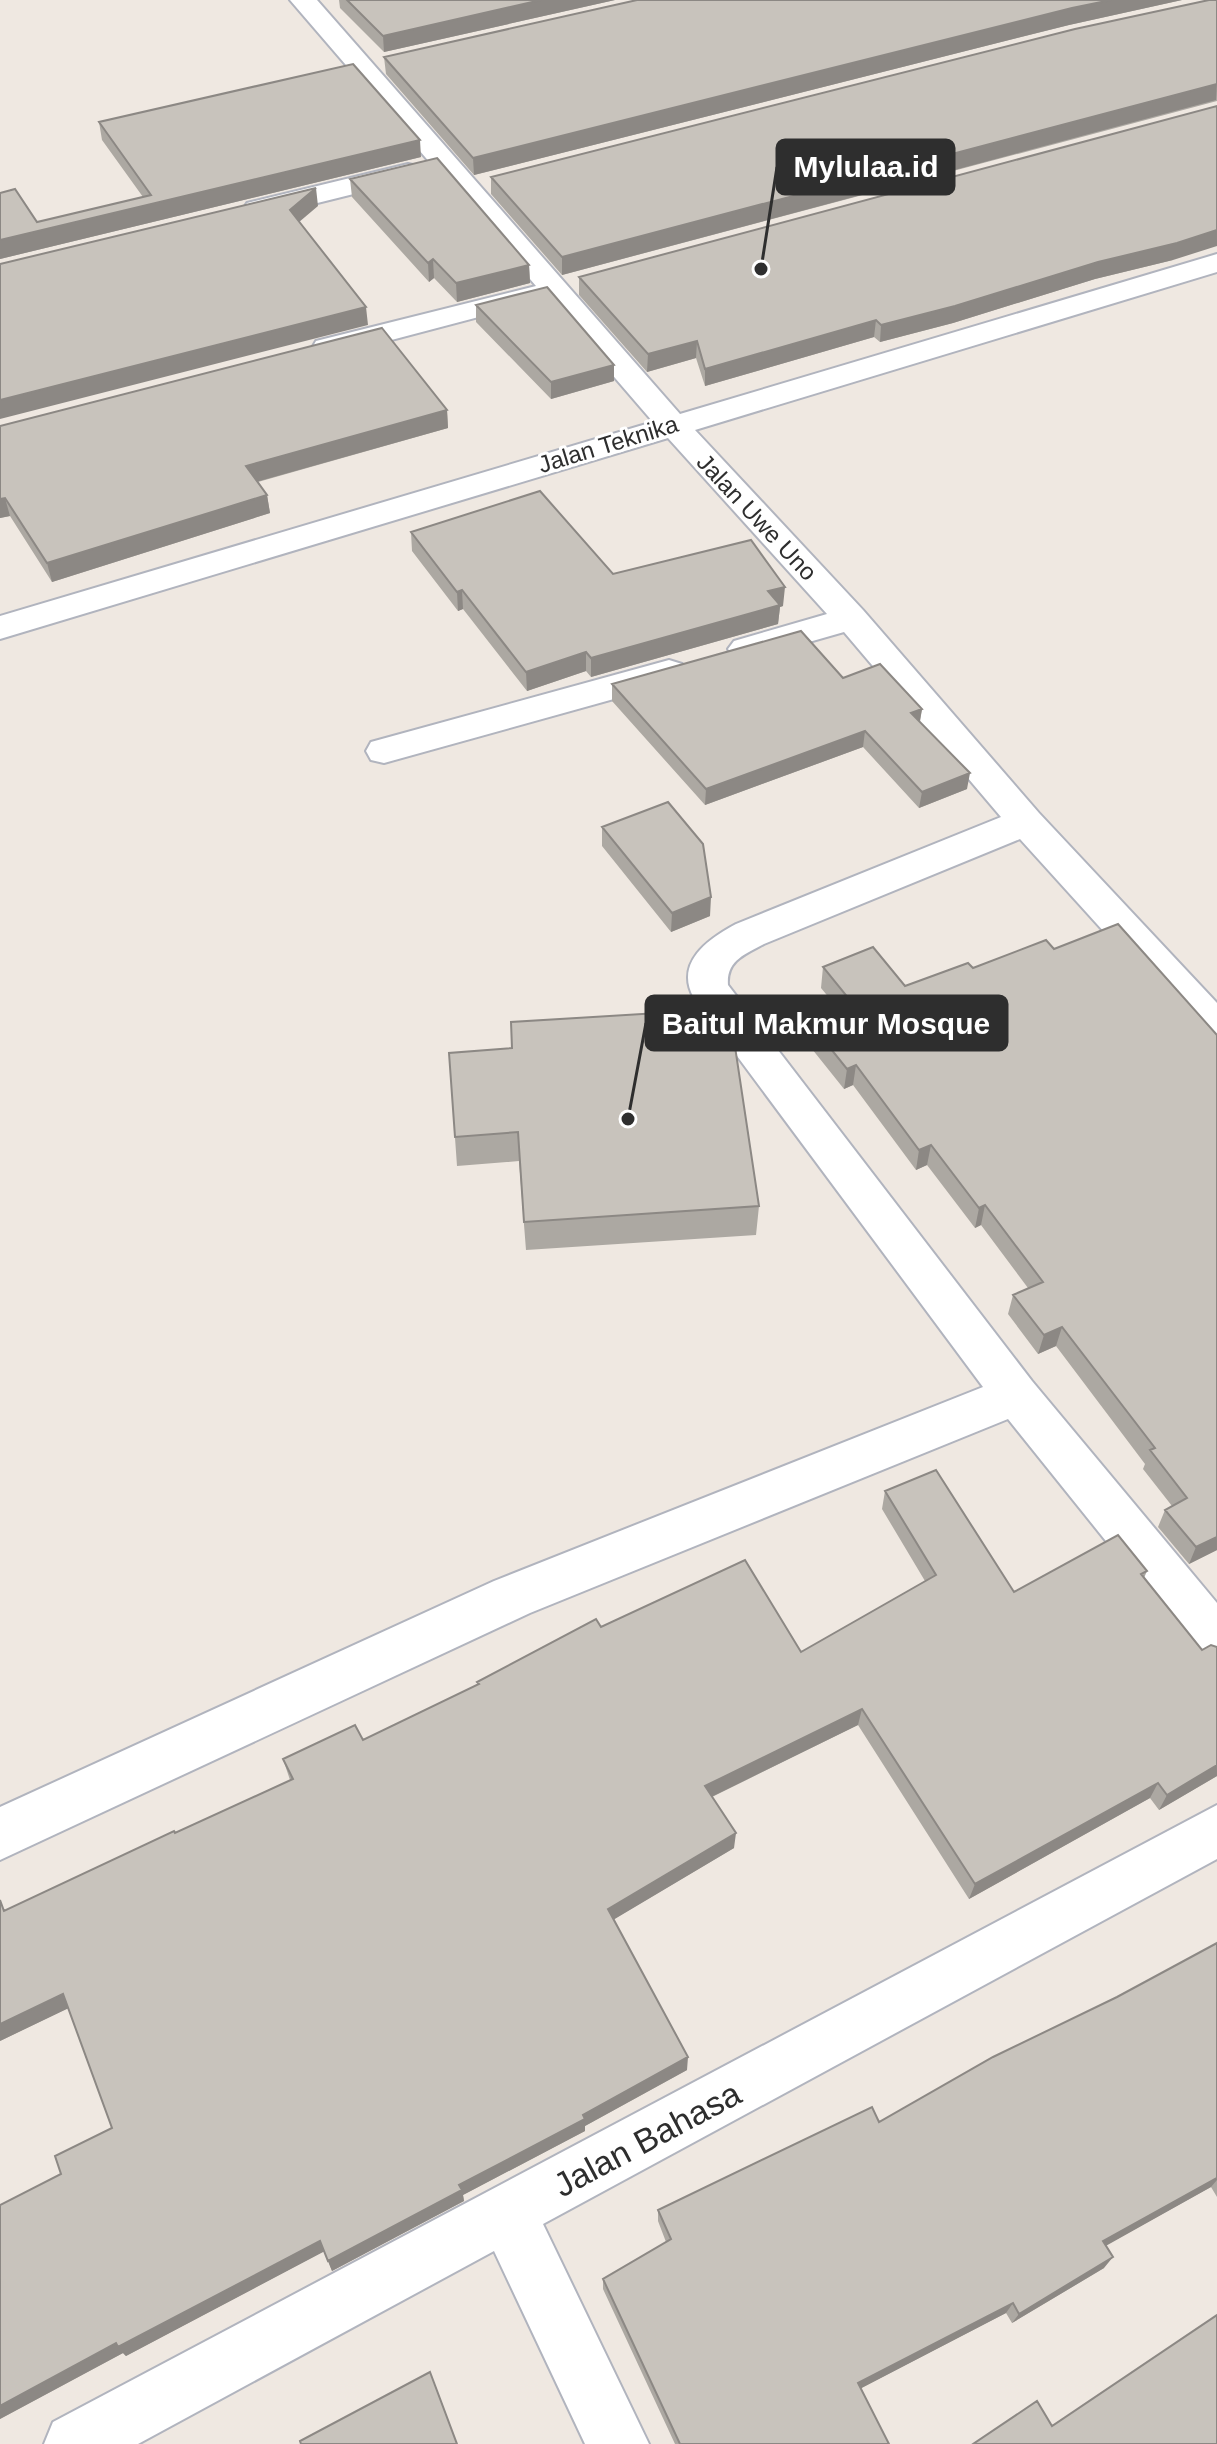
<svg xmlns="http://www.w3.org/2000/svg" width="1217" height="2444" viewBox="0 0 1217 2444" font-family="Arial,sans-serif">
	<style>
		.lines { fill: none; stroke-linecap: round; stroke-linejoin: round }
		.minor-casing { stroke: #b1b4be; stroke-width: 4 }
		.minor { fill: #fff; fill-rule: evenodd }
		.wall { fill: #aca8a2 }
		.shaded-wall { fill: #8c8884 }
		.building { fill: #c8c3bc; stroke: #8c8884; stroke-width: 2 }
		.labels { text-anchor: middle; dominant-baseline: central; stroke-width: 6; stroke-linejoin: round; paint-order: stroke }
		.far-street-label { font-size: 24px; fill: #2e2e2e; stroke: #fff }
		.near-street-label { font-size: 34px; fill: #2e2e2e; stroke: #fff }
		.leader { fill: none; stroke: #2e2e2e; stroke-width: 3 }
		.callout-dot { fill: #2e2e2e; stroke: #fff; stroke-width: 3 }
		.callout { fill: #2e2e2e; stroke: #2e2e2e; stroke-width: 3 }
		.callout-label { font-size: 30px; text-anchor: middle; font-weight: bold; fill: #fff }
	</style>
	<rect width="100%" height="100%" fill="#efe8e1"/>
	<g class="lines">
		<!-- minor casing -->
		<g class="minor-casing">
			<path id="minor" d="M 290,0 L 317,0 L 680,414 L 1217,254 L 1217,272 L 695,430 L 863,610 L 1039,813 L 1217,1003 L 1217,1044 L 1202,1040 L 1020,839 L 764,944 C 745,954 726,961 728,985 L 1032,1381 L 1217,1603 L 1217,1664 L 1199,1657 L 1008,1419 L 530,1613 L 0,1860 L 0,1807 L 494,1581 L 983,1387 L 694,998 C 674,963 708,939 736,924 L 1001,817 L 844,632 L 746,660 L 734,657 L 728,649 L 734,641 L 827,614 L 668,438 L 0,639 L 0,616 L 653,422 L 547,299 L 327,357 L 316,355 L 312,348 L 316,341 L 536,286 Z
				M 408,164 L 418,166 L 422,172 L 418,178 L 257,218 L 247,215 L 243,209 L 247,203 Z
				M 669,660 L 682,664 L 687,672 L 682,680 L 384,763 L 371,760 L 366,751 L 371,742 Z
				M 1217,1805 L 1217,1859 L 543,2224 L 649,2444 L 585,2444 L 494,2251 L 138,2444 L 44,2444 L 53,2422 Z"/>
		</g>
		<!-- minor -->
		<use href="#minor" class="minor"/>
	</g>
	<!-- wall -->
	<path class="wall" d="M 339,0 L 615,0 L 384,52 L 340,8 Z
		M 637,0 L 1182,0 L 1069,25 L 474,175 L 386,74 L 384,57 Z
		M 1217,0 L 1217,101 L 562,275 L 491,194 L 491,177 Z
		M 99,122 L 421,157 L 0,259 L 0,193 L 37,222 L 143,197 L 102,140 Z
		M 350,179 L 529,265 L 530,283 L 457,302 L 434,278 L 429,282 L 352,197 Z
		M 1173,260 L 1095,279 L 953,323 L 880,342 L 874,337 L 705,386 L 696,358 L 647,372 L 579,295 L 579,277 Z
		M 476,305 L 614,365 L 614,381 L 551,399 L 476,322 Z
		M 447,410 L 448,428 L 258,482 L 267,495 L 270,513 L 52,582 L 10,516 L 0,518 L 0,426 Z
		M 411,532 L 613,574 L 783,606 L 780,607 L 778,624 L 591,677 L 586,671 L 527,691 L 463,609 L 458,611 L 412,551 Z
		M 843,678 L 922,709 L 920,722 L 967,789 L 919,808 L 863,747 L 705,805 L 612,701 L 612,684 Z
		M 602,827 L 710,916 L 671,932 L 602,846 Z
		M 1054,949 L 1217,1035 L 1217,1550 L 1189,1564 L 1158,1527 L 1165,1510 L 1172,1506 L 1143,1469 L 1145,1464 L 1056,1346 L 1038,1354 L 1008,1314 L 1013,1295 L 1028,1288 L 981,1225 L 975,1228 L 927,1165 L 916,1170 L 853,1085 L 844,1089 L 808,1044 L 810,1023 L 840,1011 L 821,988 L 823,967 L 905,986 Z
		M 449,1053 L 759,1206 L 756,1235 L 526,1250 L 519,1161 L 457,1166 Z
		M 885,1491 L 1014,1592 L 1147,1571 L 1144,1578 L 1217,1776 L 1159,1810 L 1150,1798 L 969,1899 L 858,1725 L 712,1797 L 734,1848 L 614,1919 L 687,2070 L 585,2126 L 585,2131 L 463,2195 L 464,2201 L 332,2271 L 324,2251 L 126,2356 L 123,2353 L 0,2419 L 0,2205 L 61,2174 L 112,2128 L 68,2008 L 0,2041 L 7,1910 L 290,1780 L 283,1759 L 363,1740 L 478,1685 L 477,1682 L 601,1627 L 801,1652 L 925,1581 L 882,1509 Z
		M 1217,1943 L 1217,2197 L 1211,2187 L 1106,2245 L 1104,2268 L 1012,2323 L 1006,2313 L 861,2388 L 889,2444 L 675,2444 L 603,2289 L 603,2279 L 666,2242 L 658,2221 L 658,2210 L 879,2122 L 1117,1997 Z"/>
	<!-- shaded-wall -->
	<path class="shaded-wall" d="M 541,0 L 615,0 L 384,52 L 383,36 Z
		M 1111,0 L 1182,0 L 1069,25 L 474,175 L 473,158 L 1072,8 Z
		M 1217,84 L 1216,100 L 562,275 L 562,257 Z
		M 420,140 L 421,157 L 0,259 L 0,240 Z
		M 316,188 L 318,206 L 292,228 L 290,210 Z
		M 1217,230 L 1217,246 L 1173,260 L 1095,279 L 953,323 L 880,342 L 881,325 L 1098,262 Z
		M 433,259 L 434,278 L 429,282 L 428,263 Z
		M 529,265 L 530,283 L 457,302 L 456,283 Z
		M 366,307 L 368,325 L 0,419 L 0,400 Z
		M 876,320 L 874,337 L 705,386 L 705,369 Z
		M 697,341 L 696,358 L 647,372 L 648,354 Z
		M 614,365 L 614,381 L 551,399 L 551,382 Z
		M 447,410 L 448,428 L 249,484 L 246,466 Z
		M 267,495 L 270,513 L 52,582 L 47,563 Z
		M 5,498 L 10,516 L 0,518 L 0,499 Z
		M 785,587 L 783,606 L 780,607 L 778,624 L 591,677 L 591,658 L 768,591 Z
		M 462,590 L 463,609 L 458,611 L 457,592 Z
		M 586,652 L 586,671 L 527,691 L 526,672 Z
		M 922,709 L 919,725 L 911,713 Z
		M 865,731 L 863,747 L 705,805 L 706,789 Z
		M 970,773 L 967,789 L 919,808 L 922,792 Z
		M 711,897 L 710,916 L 671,932 L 672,913 Z
		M 856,1065 L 853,1085 L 844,1089 L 847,1069 Z
		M 931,1145 L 927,1165 L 916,1170 L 919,1150 Z
		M 985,1205 L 981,1225 L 975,1228 L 979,1208 Z
		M 1062,1327 L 1056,1346 L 1038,1354 L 1044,1335 Z
		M 1217,1537 L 1217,1550 L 1189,1564 L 1196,1547 Z
		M 862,1709 L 858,1725 L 703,1801 L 705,1786 Z
		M 1217,1765 L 1217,1776 L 1159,1810 L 1167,1795 Z
		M 1158,1783 L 1150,1798 L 969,1899 L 975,1884 Z
		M 736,1833 L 734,1848 L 608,1923 L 608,1909 Z
		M 63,1994 L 71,2007 L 0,2041 L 0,2024 Z
		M 688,2057 L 687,2070 L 585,2126 L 585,2131 L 463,2195 L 464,2201 L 332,2271 L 328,2261 L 459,2185 Z
		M 1217,2178 L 1217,2180 L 1211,2187 L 1095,2252 L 1103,2241 Z
		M 320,2241 L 325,2251 L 126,2356 L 123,2353 L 0,2419 L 0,2406 L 116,2343 Z
		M 1113,2257 L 1104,2268 L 1012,2323 L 1019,2314 Z
		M 1013,2303 L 1006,2313 L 854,2392 L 858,2383 Z"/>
	<!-- building -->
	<path class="building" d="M 347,0 L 541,0 L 383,36 Z
		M 637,0 L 1111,0 L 1072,8 L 473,158 L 384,57 Z
		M 1209,0 L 1217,0 L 1217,84 L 562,257 L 491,177 L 1075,29 Z
		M 353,64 L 420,140 L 0,240 L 0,193 L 15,189 L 37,222 L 151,195 L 99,122 Z
		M 1217,106 L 1217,230 L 1177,243 L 1098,262 L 955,306 L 881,325 L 876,320 L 705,369 L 697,341 L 648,354 L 579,277 Z
		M 437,158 L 529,265 L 456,283 L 433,259 L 428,263 L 350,179 Z
		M 316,188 L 290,210 L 366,307 L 0,400 L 0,264 Z
		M 547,287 L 614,365 L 551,382 L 476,305 Z
		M 382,328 L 447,410 L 246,466 L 267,495 L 47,563 L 5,498 L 0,499 L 0,426 Z
		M 540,491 L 613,574 L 751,540 L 785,587 L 768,591 L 780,605 L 591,658 L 586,652 L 526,672 L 462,590 L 457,592 L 411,532 Z
		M 801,631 L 843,678 L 880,664 L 922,709 L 911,713 L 970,773 L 922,792 L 865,731 L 706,789 L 612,684 Z
		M 668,802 L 703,844 L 711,897 L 672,913 L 602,827 Z
		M 1118,924 L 1217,1035 L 1217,1537 L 1196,1547 L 1165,1510 L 1187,1498 L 1150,1450 L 1155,1448 L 1062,1327 L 1044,1335 L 1013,1295 L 1043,1282 L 985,1205 L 979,1208 L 931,1145 L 919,1150 L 856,1065 L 847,1069 L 810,1023 L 854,1005 L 823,967 L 873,947 L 905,986 L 968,963 L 973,968 L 1046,940 L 1054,949 Z
		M 724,1009 L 731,1020 L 759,1206 L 524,1222 L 518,1132 L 455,1137 L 449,1053 L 512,1048 L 511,1022 Z
		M 936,1470 L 1014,1592 L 1118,1535 L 1147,1571 L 1141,1574 L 1202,1650 L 1211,1645 L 1217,1647 L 1217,1765 L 1167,1795 L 1158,1783 L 975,1884 L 862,1709 L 705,1786 L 736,1833 L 608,1909 L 688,2057 L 583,2115 L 585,2119 L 459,2185 L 462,2190 L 328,2261 L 320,2241 L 118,2347 L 116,2343 L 0,2406 L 0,2205 L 61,2174 L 55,2156 L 112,2128 L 63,1994 L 0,2024 L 0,1900 L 4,1911 L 174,1831 L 175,1833 L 293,1779 L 283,1759 L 355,1725 L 363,1740 L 479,1684 L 477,1682 L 596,1619 L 601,1627 L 745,1560 L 801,1652 L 936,1575 L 885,1491 Z
		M 1217,1943 L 1217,2178 L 1103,2241 L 1113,2257 L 1019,2314 L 1013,2303 L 858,2383 L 889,2444 L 680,2444 L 603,2279 L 671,2239 L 658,2210 L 872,2107 L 879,2122 L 993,2057 L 1117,1997 Z
		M 1217,2315 L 1217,2444 L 973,2444 L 1037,2401 L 1052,2426 Z
		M 430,2372 L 457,2444 L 301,2444 L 300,2441 Z"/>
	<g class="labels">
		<!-- far-street labels -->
		<g class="far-street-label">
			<text transform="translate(608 444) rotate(-17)">Jalan Teknika</text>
			<text transform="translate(757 517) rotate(47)">Jalan Uwe Uno</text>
		</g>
		<!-- near-street labels -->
		<g class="near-street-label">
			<text transform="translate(647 2139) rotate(-28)">Jalan Bahasa</text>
		</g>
	</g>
	<!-- callouts -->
	<path class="leader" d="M761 269L777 167M628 1119L646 1023"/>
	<g class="callout-dot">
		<circle cx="761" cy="269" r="8"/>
		<circle cx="628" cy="1119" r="8"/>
	</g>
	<g class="callout">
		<rect x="777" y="140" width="177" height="54" rx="8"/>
		<rect x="646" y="996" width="361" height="54" rx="8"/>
	</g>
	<g class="callout-label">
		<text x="866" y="177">Mylulaa.id</text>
		<text x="826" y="1034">Baitul Makmur Mosque</text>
	</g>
</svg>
